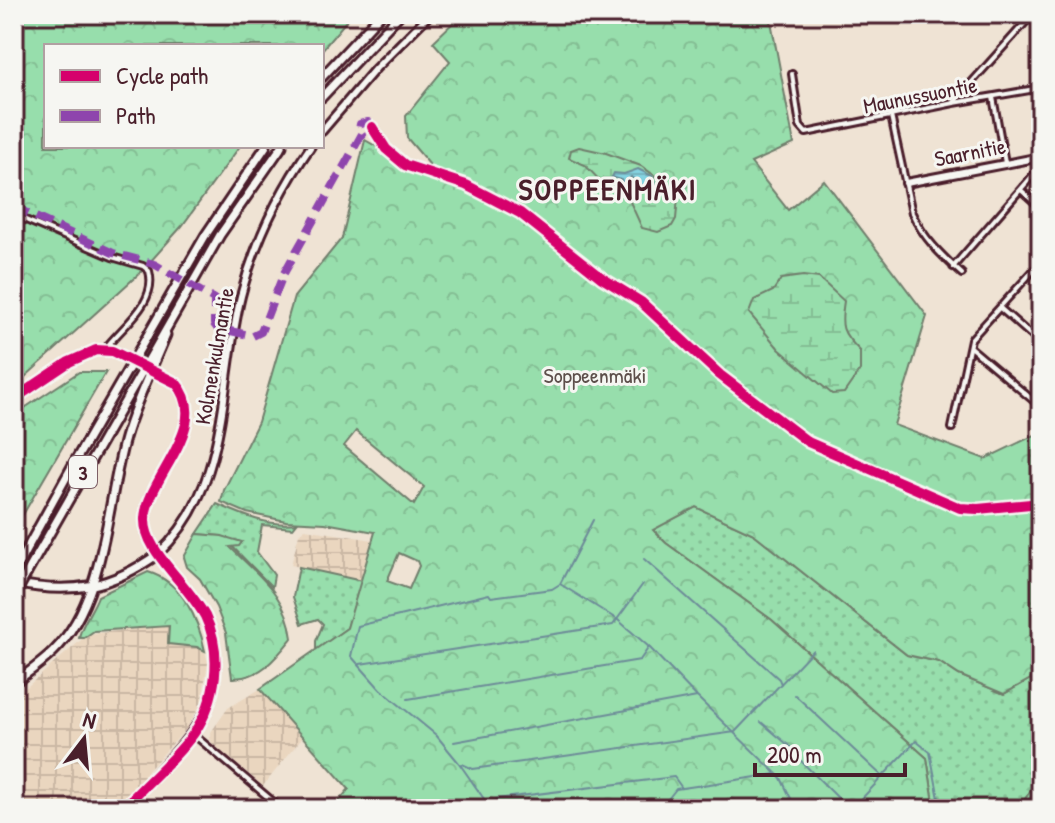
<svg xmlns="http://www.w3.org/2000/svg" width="1055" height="823" viewBox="0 0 1055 823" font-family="'Patrick Hand',sans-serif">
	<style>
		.industrial { fill: url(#industrial-grid) }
		.grass { fill: url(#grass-dots); stroke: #707e6c; stroke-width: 2 }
		.forest { fill: url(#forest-crowns); stroke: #707e6c; stroke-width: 2; fill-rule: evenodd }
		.wetland { fill: url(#wetland-marsh); stroke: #707e6c; stroke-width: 2 }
		.water { fill: url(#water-rules); stroke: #6d8b98; stroke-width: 2 }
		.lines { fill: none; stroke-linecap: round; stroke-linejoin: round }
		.stream { stroke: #6d8b98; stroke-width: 2 }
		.street-casing { stroke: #4a1f2b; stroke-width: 10 }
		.secondary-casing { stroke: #4a1f2b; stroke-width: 12 }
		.highway-casing { stroke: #4a1f2b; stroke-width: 13 }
		.street { stroke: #f6f6f2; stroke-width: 4 }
		.secondary { stroke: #f6f6f2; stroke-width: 6 }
		.highway { stroke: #f6f6f2; stroke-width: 7 }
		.street-bridge-casing { stroke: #4a1f2b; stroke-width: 10; stroke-linecap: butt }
		.highway-bridge-casing { stroke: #4a1f2b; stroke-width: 13; stroke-linecap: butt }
		.street-bridge { stroke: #f6f6f2; stroke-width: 4 }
		.highway-bridge { stroke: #f6f6f2; stroke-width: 7 }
		.quiet { stroke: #8e44ad; stroke-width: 8; stroke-dasharray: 16 8; stroke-linecap: butt }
		.cycleway-casing { stroke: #f6f6f2; stroke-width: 15 }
		.cycleway { stroke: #d6006c; stroke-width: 10 }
		.labels { text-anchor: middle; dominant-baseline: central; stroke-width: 6; stroke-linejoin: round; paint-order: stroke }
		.shield { fill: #f6f6f2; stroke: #7e6067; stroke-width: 2 }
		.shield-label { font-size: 20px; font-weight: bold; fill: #4a1f2b }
		.street-label { font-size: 22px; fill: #4a1f2b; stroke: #f6f6f2 }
		.park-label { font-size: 22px; fill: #5d4f4b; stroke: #f6f6f2 }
		.district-label { font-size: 30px; font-weight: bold; letter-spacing: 2px; fill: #4a1f2b; stroke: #f6f6f2 }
	</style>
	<defs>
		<pattern id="industrial-grid" width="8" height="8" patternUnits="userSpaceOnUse" patternTransform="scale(2)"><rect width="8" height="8" fill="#ead6bf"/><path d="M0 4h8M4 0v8" fill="none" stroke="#cab7a4"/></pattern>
		<pattern id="grass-dots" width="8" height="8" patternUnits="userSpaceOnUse" patternTransform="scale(2)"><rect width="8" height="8" fill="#97deac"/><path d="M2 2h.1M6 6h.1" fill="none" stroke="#84be94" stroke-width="1.8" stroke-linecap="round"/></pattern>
		<pattern id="forest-crowns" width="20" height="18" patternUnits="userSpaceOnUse" patternTransform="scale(2)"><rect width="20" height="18" fill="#97deac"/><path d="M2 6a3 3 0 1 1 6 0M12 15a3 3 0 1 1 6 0" fill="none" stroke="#84be94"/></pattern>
		<pattern id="wetland-marsh" width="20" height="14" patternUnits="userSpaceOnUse" patternTransform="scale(2)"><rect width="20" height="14" fill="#97deac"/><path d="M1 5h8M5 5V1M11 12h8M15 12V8" fill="none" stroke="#84be94"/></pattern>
		<pattern id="water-rules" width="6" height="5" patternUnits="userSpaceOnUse" patternTransform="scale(2)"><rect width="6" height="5" fill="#84d3e1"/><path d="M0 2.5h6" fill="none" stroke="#74b5c1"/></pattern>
	</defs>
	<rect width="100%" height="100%" fill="#efe3d4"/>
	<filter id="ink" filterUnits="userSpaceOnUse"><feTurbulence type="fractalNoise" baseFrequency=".0125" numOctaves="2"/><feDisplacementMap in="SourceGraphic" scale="16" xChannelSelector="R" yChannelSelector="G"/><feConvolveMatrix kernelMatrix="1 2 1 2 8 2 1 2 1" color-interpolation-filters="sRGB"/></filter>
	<g filter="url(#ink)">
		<!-- industrial -->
		<path class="industrial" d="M 305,529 L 373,540 L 362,581 L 291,565 L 299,534 Z
			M 170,626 L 169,644 L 197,647 L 205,651 L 208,663 L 201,704 L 186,729 L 113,809 L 14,809 L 14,698 L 88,634 Z
			M 260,689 L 302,738 L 263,786 L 212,743 L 210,738 L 211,732 L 228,708 Z"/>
		<!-- grass -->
		<path class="grass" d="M 217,504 C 242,515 269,527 297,523 L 293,528 L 262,525 L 257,552 L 274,575 L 272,587 L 222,536 L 197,534 Z
			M 696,507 L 754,534 L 907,655 L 939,662 L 959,675 L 1004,694 L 1041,673 L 1041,774 L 1022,804 L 1011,809 L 935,809 L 927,758 L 772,620 L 666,543 L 653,529 Z
			M 299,567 L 362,581 L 347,628 L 316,650 L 316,641 L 323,624 L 318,619 L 302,624 L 293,597 Z"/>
		<!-- forest -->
		<path class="forest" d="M 14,14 L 352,14 L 322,50 L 322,46 L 46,46 L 46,146 L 240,146 L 182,226 L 142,271 L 14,387 Z
			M 462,14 L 762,14 L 771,21 L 794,144 L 751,163 L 788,210 L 824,180 L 927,316 L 894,425 L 985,459 L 1041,432 L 1041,673 L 1004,694 L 959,675 L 939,662 L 907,655 L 754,534 L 696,507 L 653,530 L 666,543 L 772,620 L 927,758 L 935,809 L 332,809 L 349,789 L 260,689 L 347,628 L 375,532 L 325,523 L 286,521 L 247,513 L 221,502 L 224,490 L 258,422 L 294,297 L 342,238 L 365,140 L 409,165 L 426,169 L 430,165 L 407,138 L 406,116 L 450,61 L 433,42 ZM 773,291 L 841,320 L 844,335 L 860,351 L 832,393 L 820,382 ZM 356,431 L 424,487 L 414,505 L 344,446 ZM 399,553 L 417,561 L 419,566 L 409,589 L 387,581 Z
			M 79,372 L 106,372 L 14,530 L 14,415 Z
			M 197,534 L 222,536 L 242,542 L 239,546 L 230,547 C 259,576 287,595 292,638 C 276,658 260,679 232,678 L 226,633 L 216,607 L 200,579 L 187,567 L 184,557 Z
			M 148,572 C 182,582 198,618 205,651 L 197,647 L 168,644 L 169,626 L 94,631 L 84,638 L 79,638 C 80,627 94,608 98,596 Z
			M 1041,774 L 1041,809 L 1011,809 L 1022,804 Z"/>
		<!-- wetland -->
		<path class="wetland" d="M 579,147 L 606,153 L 641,166 L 674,189 L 678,197 L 676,219 L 672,226 L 658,232 L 642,228 L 627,195 L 607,188 L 585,165 L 569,158 L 571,150 Z
			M 803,276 L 819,278 L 844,301 C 840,327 841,332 860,351 L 860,370 L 844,393 L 832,394 L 779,349 L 749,313 L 754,300 L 773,291 L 781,279 Z"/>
		<!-- water -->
		<path class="water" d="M 638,169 L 652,176 L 656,184 L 646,189 L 631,177 L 622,184 L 621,180 L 612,177 L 614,173 L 624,174 Z"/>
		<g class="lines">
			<!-- stream -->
			<path class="stream" d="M 644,559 L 779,679 L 781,684
				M 560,584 L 618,620 L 649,647 L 697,697 L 781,778 L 796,809
				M 360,664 L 613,625 L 643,584
				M 795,695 L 882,776
				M 408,699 L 640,660 L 649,647
				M 761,722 L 794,750 L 797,757 L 849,809
				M 454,742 L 697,697
				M 462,764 L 473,769 L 735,732 L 813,650
				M 496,799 L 674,777 L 682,788
				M 491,809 L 459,763 L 436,735 L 380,689 L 351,656 L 358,626 L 489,594 L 491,597 L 552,589 L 560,584 L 593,520
				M 660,809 L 676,789 L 776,774
				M 852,809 L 916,741 L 930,752 L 941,809
				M 898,809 L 909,802"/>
			<!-- street casing -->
			<g class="street-casing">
				<path id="street" d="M 955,15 L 956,14
					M 792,74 L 800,126 L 806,133 L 954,103 L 1041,88
					M 993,97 L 1005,163
					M 954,102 L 1033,14
					M 891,116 L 912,213 C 923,238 942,256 962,274
					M 1021,190 L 1041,208
					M 14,215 L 112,257 L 143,266 L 149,271 C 158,303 121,327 105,349
					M 953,267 L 1041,166
					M 1000,308 L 1041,344
					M 970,347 L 1041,407
					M 14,399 C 40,383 80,343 112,351
					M 952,428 L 971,339 L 1041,262
					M 158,554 C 152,543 145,532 145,519 C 147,476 224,414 167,378
					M 193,734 L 282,809"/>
			</g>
			<!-- secondary casing -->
			<g class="secondary-casing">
				<path id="secondary" d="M 1037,14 L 1041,17
					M 322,131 L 376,68 L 430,14
					M 906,183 L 1041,157
					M 123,809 C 171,752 244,705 206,619 C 195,595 174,576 158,554 C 230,487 219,385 241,296 C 255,241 279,192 311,146"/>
			</g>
			<!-- highway casing -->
			<g class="highway-casing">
				<path id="highway" d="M 322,77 L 381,14
					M 322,97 L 400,14
					M 14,572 L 74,463 L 205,236 L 266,146
					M 27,573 L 220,235 L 282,146
					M 14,583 C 71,595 111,588 158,554
					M 14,683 C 27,673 41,664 53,652 C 106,600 106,505 125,438 C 135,403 152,368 166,335"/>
			</g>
			<!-- street -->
			<use href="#street" class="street"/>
			<!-- secondary -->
			<use href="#secondary" class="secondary"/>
			<!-- highway -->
			<use href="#highway" class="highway"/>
			<!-- street-bridge casing -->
			<g class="street-bridge-casing">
				<path id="street-bridge" d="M 112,351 L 167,378"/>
			</g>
			<!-- highway-bridge casing -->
			<g class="highway-bridge-casing">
				<path id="highway-bridge" d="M 14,596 L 27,573"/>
			</g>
			<!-- street-bridge -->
			<use href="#street-bridge" class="street-bridge"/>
			<!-- highway-bridge -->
			<use href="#highway-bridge" class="highway-bridge"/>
			<!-- quiet -->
			<path class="quiet" d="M 14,207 L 113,253 L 154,264 L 214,299 L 214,324 L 217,328 L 253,336 L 261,332 L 283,275 L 362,134 L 359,130 L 360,124 L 368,122 L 373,128"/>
			<!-- cycleway casing -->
			<g class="cycleway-casing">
				<path id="cycleway" d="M 372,127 L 386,149 L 405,165 L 466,185 L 520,213 L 602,278 L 641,302 L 720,375 L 808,442 L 960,508 L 978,509 L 1041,503
					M 14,399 L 69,362 L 96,350 L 112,351 L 176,383 C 213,425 148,476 145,518 C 144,540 163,561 176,577 C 186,589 197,602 205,616 C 223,653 217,699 194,733 C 175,760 145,783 123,809"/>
			</g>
			<!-- cycleway -->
			<use href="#cycleway" class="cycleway"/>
		</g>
	</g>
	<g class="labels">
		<!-- shield labels -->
		<rect class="shield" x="69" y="456" width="28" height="32" rx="6"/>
		<g class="shield-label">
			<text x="83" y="472">3</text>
		</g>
		<!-- street labels -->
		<g class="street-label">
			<text transform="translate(920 95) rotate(-11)">Maunussuontie</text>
			<text transform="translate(970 152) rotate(-11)">Saarnitie</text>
			<text transform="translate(214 356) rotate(-80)">Kolmenkulmantie</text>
		</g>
		<!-- park labels -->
		<g class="park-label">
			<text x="595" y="375">Soppeenmäki</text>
		</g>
		<!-- district labels -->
		<g class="district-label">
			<text x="608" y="189">SOPPEENMÄKI</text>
		</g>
	</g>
	<!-- margin -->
	<rect width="1055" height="823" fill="none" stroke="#f6f6f2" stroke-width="48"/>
	<rect x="24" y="24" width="1007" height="775" fill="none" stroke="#4a1f2b" stroke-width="3" filter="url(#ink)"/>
	<!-- legend -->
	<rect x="44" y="44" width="280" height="104" fill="#f6f6f2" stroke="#b1a0a2" stroke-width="2"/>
	<rect x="60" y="70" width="40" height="12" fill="#d6006c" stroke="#b1a0a2" stroke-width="2"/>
	<text x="116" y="84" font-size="24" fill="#4a1f2b">Cycle path</text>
	<rect x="60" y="110" width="40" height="12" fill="#8e44ad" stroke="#b1a0a2" stroke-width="2"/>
	<text x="116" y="124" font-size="24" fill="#4a1f2b">Path</text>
	<!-- north arrow -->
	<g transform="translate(84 739) rotate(16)" stroke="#f6f6f2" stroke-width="6" paint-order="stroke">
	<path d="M0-6L14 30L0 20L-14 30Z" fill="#4a1f2b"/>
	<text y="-12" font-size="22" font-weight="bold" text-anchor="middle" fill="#4a1f2b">N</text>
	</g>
	<!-- scale -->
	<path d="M755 763v12h150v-12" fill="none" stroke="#4a1f2b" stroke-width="4"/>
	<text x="767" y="763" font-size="24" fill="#4a1f2b" stroke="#f6f6f2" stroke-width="6" paint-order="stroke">200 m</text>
</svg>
